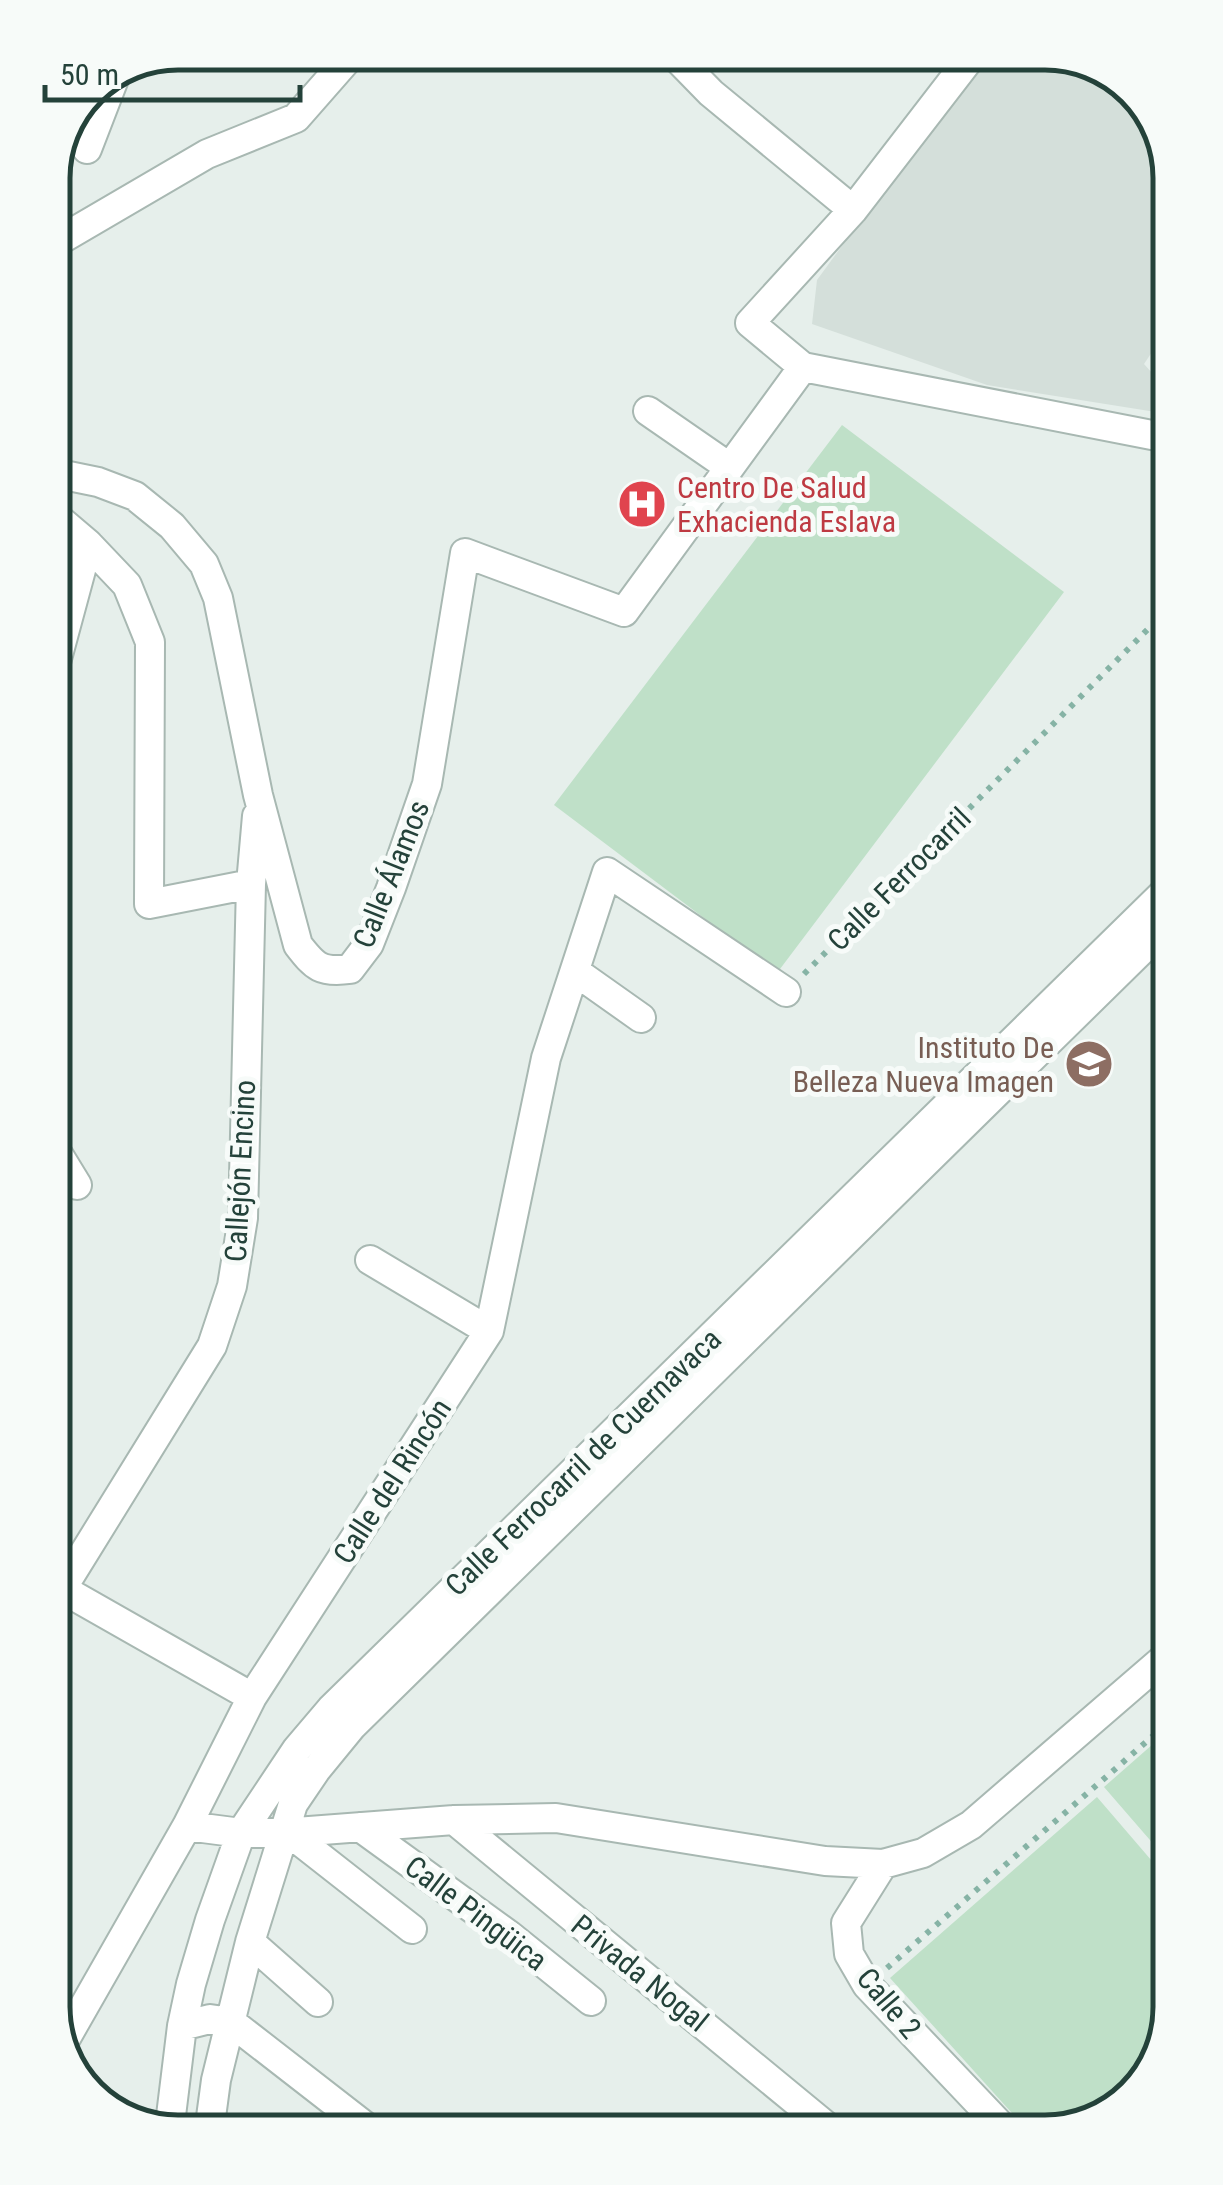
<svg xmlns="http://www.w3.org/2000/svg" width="1223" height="2185" viewBox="0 0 1223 2185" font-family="'Roboto Condensed',sans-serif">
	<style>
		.built { fill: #d4dfda }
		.green { fill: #bfe0c8 }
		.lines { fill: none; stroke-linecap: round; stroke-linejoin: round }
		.street-casing { stroke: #a8b8b2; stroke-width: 32 }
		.path { stroke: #86b3a5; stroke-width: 6; stroke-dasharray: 5 8; stroke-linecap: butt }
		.street { stroke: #fff; stroke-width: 28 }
		.labels { text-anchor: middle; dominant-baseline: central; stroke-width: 10; stroke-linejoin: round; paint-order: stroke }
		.health-label { font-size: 30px; fill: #be3a42; stroke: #f7fbf9; text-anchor: start }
		.street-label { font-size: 30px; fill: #24423a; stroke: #f7fbf9 }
		.education-label { font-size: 30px; fill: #785e54; stroke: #f7fbf9; text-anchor: end }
		.rim { fill: none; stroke: #24423a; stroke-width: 5 }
	</style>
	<rect width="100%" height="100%" fill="#e6efeb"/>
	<!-- built -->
	<path class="built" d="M 983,53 L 1053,53 L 1115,74 L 1161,130 L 1162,337 L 1144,364 L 1162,384 L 1162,413 L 987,385 L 812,324 L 817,280 Z"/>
	<!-- green -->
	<path class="green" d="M 842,425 L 1064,592 L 777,973 L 554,805 Z
		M 1169,1730 L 1169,1862 L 1104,1787 Z
		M 1097,1797 L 1170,1882 L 1170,2014 L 1149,2077 L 1093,2123 L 1021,2123 L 890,1978 Z"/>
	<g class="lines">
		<!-- street casing -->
		<g class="street-casing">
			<path id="street" d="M 672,53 L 711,93 L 853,210
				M 974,53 L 853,210 L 750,323 L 803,367 L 1162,437
				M 87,149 L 114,79
				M 53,244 L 207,154 L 296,118 L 353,53
				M 648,411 L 729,467
				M 54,473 L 98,482 L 135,496 L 172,526 L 204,564 L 218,598 L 258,795 L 298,945 C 315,967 321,973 350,969 L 369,944 L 391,888 L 427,784 L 465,553 L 624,612 L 803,367
				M 54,515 L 88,544 L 55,666
				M 88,544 L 127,585 L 150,642 L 149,904 L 251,884
				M 576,972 L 641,1018
				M 58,1154 L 77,1185
				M 370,1260 L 489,1331
				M 62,1589 L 252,1697
				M 60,1592 L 212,1346 L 232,1286 L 243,1218 L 251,884 L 257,816
				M 454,1820 L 825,2125
				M 187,1826 L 241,1833 L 283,1833 L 454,1820 L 556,1818 L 825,1861 L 883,1864 L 923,1853 L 971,1825 L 1168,1655
				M 360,1827 L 509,1935 L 591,2001
				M 287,1831 L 412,1929
				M 883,1864 L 846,1923 L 849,1954 L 867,1985 L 999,2124
				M 250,1942 L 318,2002
				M 182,2026 L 210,2019 L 231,2022 L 370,2130
				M 62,2045 L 187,1826 L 252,1697 L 489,1331 L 546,1058 L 607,872 L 786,992
				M 169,2132 L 182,2026 L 191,1984 L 210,1920 L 241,1833 L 297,1749 L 331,1709 L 1165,892
				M 209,2132 L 216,2080 L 250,1942 L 293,1804 L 316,1770 L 352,1726 L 1165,927"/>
		</g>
		<!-- path -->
		<path class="path" d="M 804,974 L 1163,614
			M 887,1968 L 1169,1722"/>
		<!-- street -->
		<use href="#street" class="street"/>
	</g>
	<!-- icons -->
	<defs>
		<g id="hospital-disc" transform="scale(2.5)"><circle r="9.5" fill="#e0444e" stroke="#f7fbf9"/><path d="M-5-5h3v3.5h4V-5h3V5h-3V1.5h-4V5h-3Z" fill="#fff"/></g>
		<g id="university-disc" transform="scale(2.5)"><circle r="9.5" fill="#8d6e63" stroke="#f7fbf9"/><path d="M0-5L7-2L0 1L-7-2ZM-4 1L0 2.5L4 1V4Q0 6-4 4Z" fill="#fff"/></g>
	</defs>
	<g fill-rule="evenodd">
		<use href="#hospital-disc" x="642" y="504"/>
		<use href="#university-disc" x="1089" y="1064"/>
	</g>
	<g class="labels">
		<!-- health labels -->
		<g class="health-label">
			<text x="677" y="487">Centro De Salud<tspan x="677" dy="34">Exhacienda Eslava</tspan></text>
		</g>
		<!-- street labels -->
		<g class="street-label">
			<text transform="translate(391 874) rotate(-68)">Calle Álamos</text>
			<text transform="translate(899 879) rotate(-45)">Calle Ferrocarril</text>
			<text transform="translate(240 1171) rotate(-87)">Callejón Encino</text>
			<text transform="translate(583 1462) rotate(-44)">Calle Ferrocarril de Cuernavaca</text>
			<text transform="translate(392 1481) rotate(-57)">Calle del Rincón</text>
			<text transform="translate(476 1913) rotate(37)">Calle Pingüica</text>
			<text transform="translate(640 1973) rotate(39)">Privada Nogal</text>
			<text transform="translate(889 2003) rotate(50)">Calle 2</text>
		</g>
		<!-- education labels -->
		<g class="education-label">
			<text x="1054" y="1047">Instituto De<tspan x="1054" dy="34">Belleza Nueva Imagen</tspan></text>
		</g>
	</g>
	<!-- crop -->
	<path d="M0 0H1223V2185H0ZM178 70H1045A108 108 0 0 1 1153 178V2007A108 108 0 0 1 1045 2115H178A108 108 0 0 1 70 2007V178A108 108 0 0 1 178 70Z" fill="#f7fbf9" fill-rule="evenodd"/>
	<path class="rim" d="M178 70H1045A108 108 0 0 1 1153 178V2007A108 108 0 0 1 1045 2115H178A108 108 0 0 1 70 2007V178A108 108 0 0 1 178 70Z"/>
	<!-- scale -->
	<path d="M45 85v15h255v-15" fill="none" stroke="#24423a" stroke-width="5"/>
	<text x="60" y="85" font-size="30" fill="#24423a" stroke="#f7fbf9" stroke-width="8" paint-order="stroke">50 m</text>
</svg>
